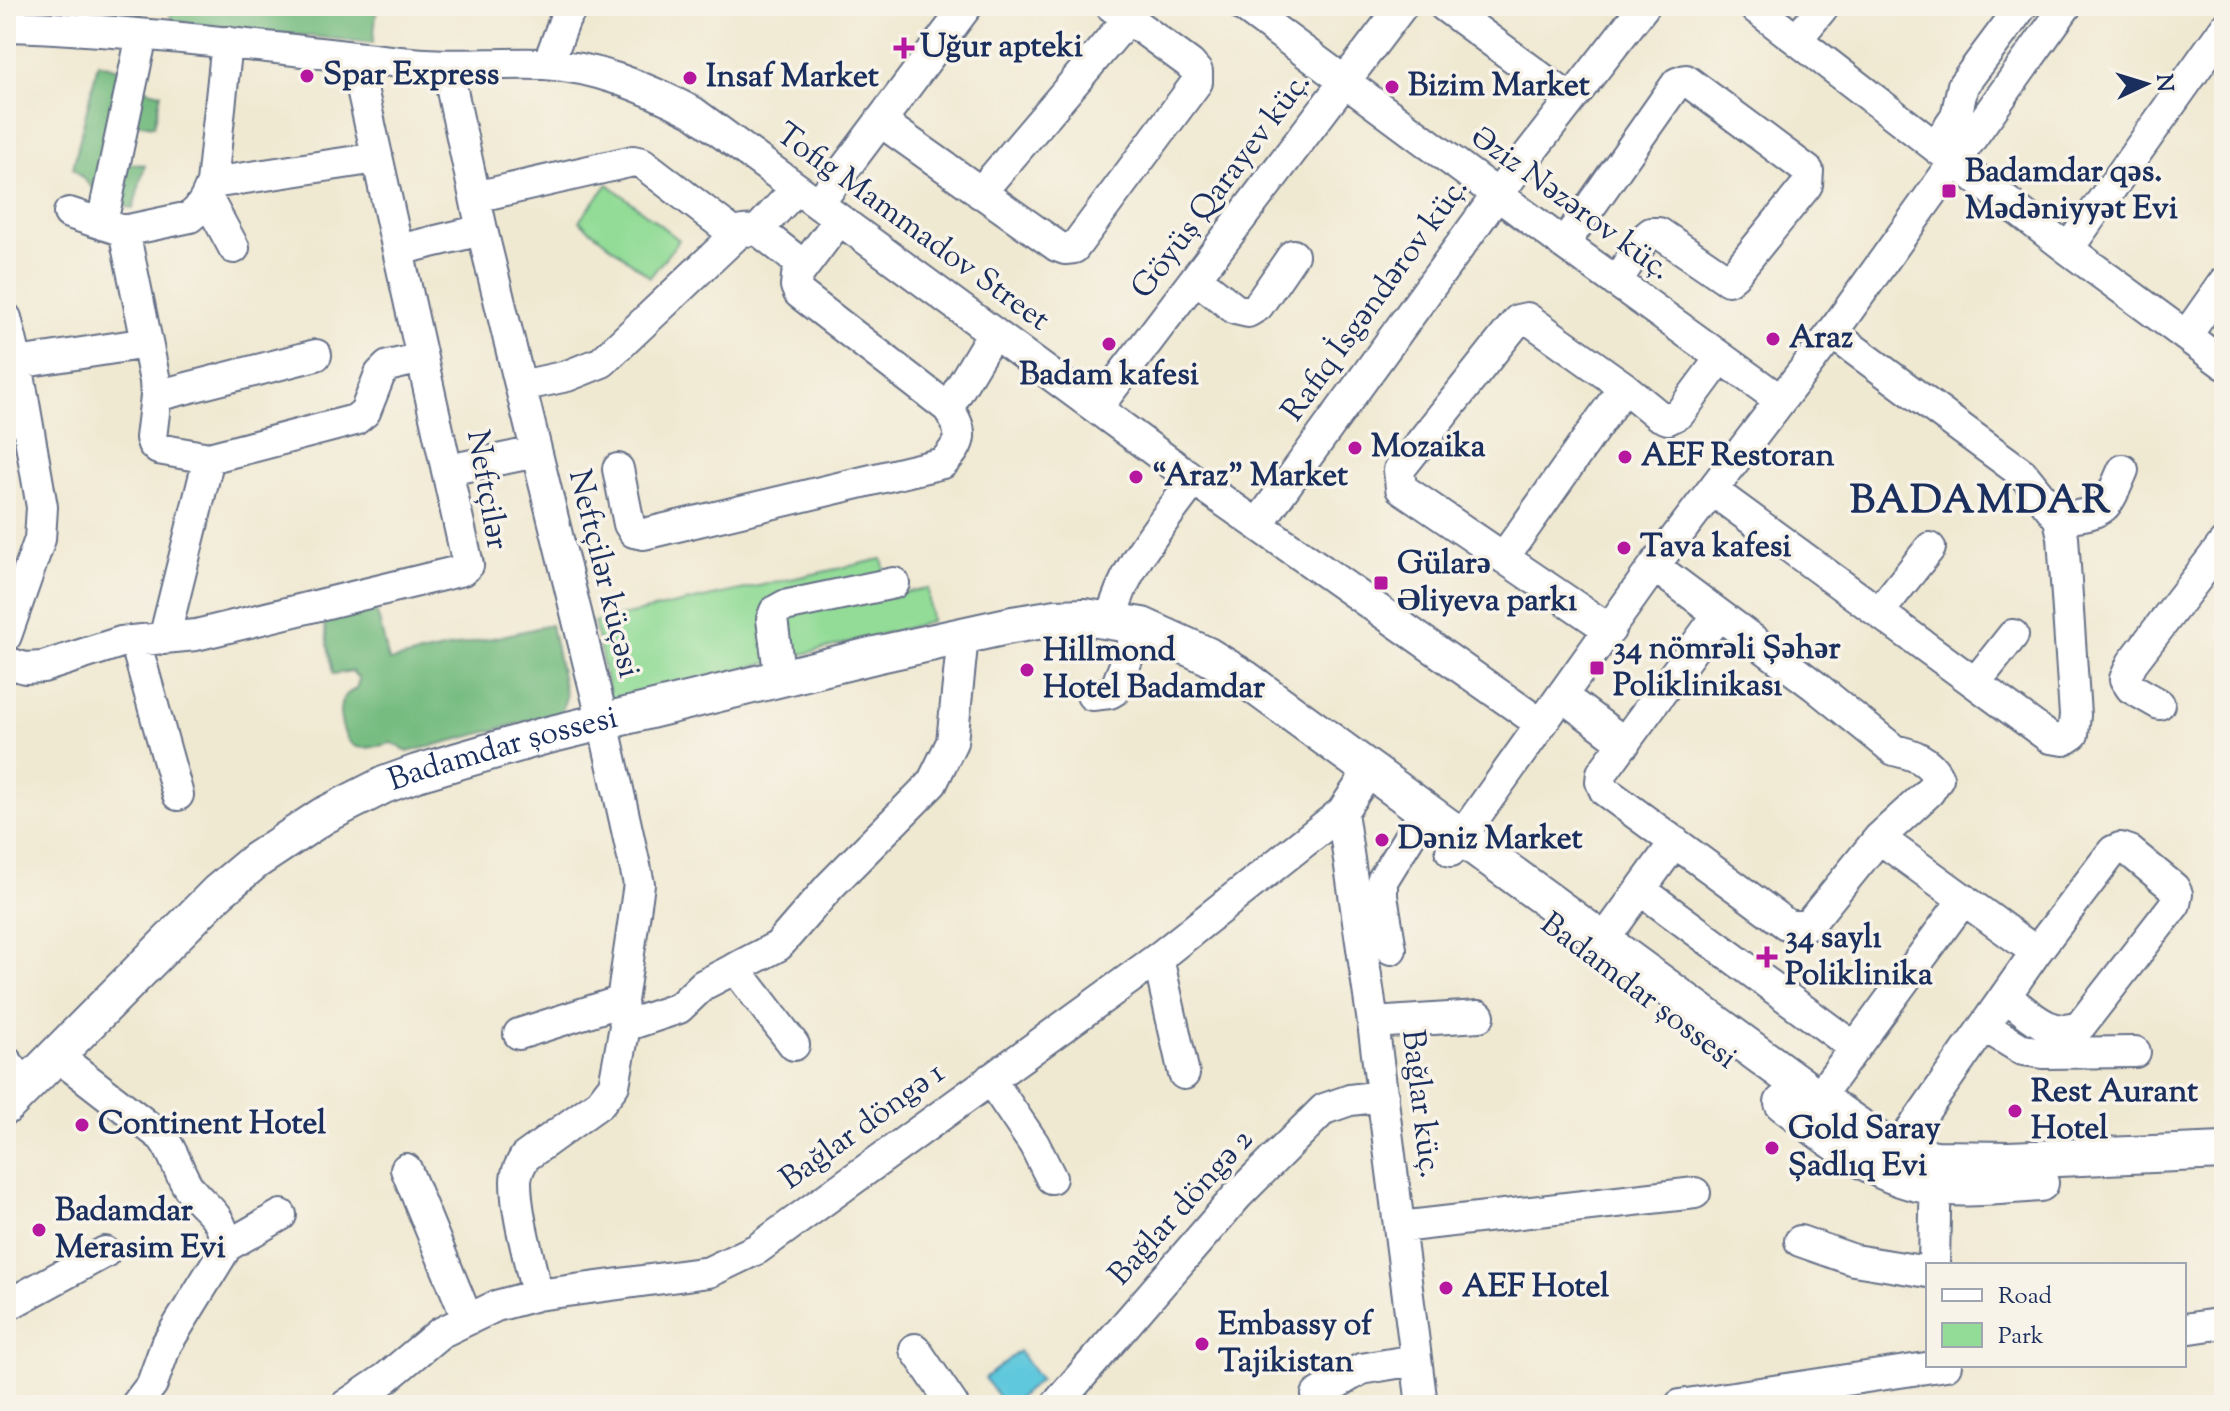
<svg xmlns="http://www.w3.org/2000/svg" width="2230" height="1411" viewBox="0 0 2230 1411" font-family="'Sorts Mill Goudy',serif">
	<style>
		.green { fill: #93dc97; stroke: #57867a; stroke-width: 2 }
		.forest { fill: #76bc80; stroke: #48766f; stroke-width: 2 }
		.water { fill: #60c8dc; stroke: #3e7c9d; stroke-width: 2 }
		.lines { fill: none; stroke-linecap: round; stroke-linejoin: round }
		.minor-casing { stroke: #667087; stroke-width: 34 }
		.major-casing { stroke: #667087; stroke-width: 40 }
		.minor { stroke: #fff; stroke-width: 30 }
		.major { stroke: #fff; stroke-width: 36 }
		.poi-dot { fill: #b5179e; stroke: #f7f3e8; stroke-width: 3 }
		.labels { text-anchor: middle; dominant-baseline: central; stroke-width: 7; stroke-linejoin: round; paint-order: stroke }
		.poi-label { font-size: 32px; font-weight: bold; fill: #1b2f5e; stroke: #f7f3e8; text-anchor: start }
		.street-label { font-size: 32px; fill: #1b2f5e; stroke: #f7f3e8 }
		.district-label { font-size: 40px; font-weight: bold; letter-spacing: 2px; fill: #1b2f5e; stroke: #f7f3e8 }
	</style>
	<rect width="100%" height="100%" fill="#f7f3e8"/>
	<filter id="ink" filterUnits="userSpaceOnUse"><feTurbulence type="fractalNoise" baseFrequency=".0125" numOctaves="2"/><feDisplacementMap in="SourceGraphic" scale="16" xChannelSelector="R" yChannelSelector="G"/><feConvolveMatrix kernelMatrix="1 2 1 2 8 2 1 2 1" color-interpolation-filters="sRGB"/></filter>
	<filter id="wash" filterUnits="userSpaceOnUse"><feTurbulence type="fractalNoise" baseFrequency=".006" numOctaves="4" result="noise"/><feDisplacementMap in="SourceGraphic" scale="32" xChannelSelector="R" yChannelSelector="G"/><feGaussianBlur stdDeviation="1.8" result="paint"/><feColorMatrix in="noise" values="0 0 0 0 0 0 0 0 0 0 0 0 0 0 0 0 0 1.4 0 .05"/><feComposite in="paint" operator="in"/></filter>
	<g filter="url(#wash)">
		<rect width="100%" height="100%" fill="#f0e9d2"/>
		<!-- green -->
		<path class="green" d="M 608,184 L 679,240 L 650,277 L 579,221 Z
			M 882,559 L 890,595 L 928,588 L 931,622 L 611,702 L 594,622 Z"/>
		<!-- forest -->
		<path class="forest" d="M 60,6 L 142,6 L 141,22 L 60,11 Z
			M 170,6 L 300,6 L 326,9 L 327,6 L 377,6 L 373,43 L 171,21 Z
			M 98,63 L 126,71 L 114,90 L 125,96 L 131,86 L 161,93 L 154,126 L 129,122 L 123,163 L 145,165 L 133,209 L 103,199 L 73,168 Z
			M 369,601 L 378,616 L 389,661 L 551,625 L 566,697 L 561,713 L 408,752 L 393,743 C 383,744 362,752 353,745 C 343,738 337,713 342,702 C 344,695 350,692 356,689 L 359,679 L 352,671 L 333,674 L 322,612 Z"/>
		<!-- water -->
		<path class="water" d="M 1019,1351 L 1040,1380 L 1009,1405 L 1004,1405 L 985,1378 Z"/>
	</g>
	<g filter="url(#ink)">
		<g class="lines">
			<!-- minor casing -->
			<g class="minor-casing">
				<path id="minor" d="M 1243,6 L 1564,244 L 1780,400
					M 1444,6 L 1570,99
					M 1753,6 L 2068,249 L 2224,364
					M 6,26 C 142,30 276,49 411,63 C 456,68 499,62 544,64 C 597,67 647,88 693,112 L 1194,480 L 1541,724
					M 1797,39 L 1824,6
					M 548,64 L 565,19 L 573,6
					M 447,67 L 482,230 L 603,722 L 639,884 L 622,1001 L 625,1026 L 614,1085 L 600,1103 L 525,1157 C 521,1164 516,1172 516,1181 C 516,1216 530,1260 537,1295
					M 880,121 L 1057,246 L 1065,249 L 1074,248 L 1197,82 L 1197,72 L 1190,64 L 1111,6
					M 1936,146 L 1956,117 L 1963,85 L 2022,6
					M 212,183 L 227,42
					M 980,193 L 1128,19
					M 475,197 L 633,161 L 642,163 L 736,235
					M 207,198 L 234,248
					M 818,204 L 967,6
					M 69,213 L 124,231 L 190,217 C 202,208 207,196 212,183 L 377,158
					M 102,223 L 142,35
					M 758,230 L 804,266
					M 124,231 L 155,381 L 156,396 L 151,438 L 153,444 L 158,449 L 209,458 L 355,420 L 365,412 L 380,374 L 388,366 L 422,358
					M 1564,244 L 1677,83 L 1686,80 L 1808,171 L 1807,185 L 1734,275 L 1728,280 L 1659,233 L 1651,233 L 1645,238 L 1616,282
					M 2068,249 L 2224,29
					M 398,250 L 482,230
					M 1197,279 L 1235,309 L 1248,312 L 1258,306 L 1293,255
					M 6,318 L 17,363 L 42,507 L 40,539 L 6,636
					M 2186,336 L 2224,282
					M 17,363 L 147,343
					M 521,386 L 567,376 L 602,362 L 736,235 L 743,231 L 758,230 L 796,189
					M 156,396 L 316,355
					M 948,408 L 993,333
					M 1097,408 L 1402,6
					M 618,469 L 629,524 L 634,532 L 644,534 L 943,463 C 963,442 964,432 948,408 L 799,293 L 796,286 L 797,276 L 839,220
					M 448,470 L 536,452
					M 1713,491 L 2050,738 L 2064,740 L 2073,734 L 2075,715 L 2063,537 L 2059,519 L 2023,474 L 1832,333
					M 2059,519 C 2106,511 2104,515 2123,470
					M 1258,524 L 1497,195 L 1644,6
					M 1504,557 L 1624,387
					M 1654,566 L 1815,686 L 1894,750 C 1912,754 1929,759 1938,778 L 1929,792 L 1879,838 L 1810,923 L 1799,927 L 1786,924 L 1605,791 L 1601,782 L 1602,773 L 1718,615
					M 1879,612 L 1930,548
					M 1111,619 C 1124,566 1162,524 1194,480
					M 1610,630 L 1401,488 L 1399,470 L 1518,320 L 1527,318 L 1624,387 L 1658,415 L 1668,419 L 1680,413 L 1720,359
					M 164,639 L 209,458
					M 135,641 L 178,795
					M 6,662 L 25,668 L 43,667 L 121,642 L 196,635 L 463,570 L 468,565 L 355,57
					M 780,679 L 772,619 L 775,611 L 784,606 L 894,583
					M 1975,683 L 2013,635
					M 1092,695 L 1110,693 L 1115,690 L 1137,634
					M 1562,696 L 1625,743
					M 2159,704 L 2131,688 L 2125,679 L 2132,663 L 2224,543
					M 1342,812 L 1373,1023 L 1422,1405
					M 1879,838 L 2036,952
					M 1451,851 L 1654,566 L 1832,333 L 2066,6
					M 1641,890 L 1855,1048
					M 1603,941 L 1675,842
					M 1391,949 L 1382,896 L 1382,881 L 1417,824
					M 1158,958 L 1184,1074
					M 735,968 L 794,1045
					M 1373,1023 L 1479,1016
					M 625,1026 L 679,1008 L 703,985 L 778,946 L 830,886 L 932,783 L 952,742 L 963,636
					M 1984,1026 L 2023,1050 L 2043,1053 L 2135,1052
					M 519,1034 L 622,1001
					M 56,1055 L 162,1137 C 175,1153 178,1172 189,1188 C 209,1213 219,1210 227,1246
					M 6,1061 L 26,1086
					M 990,1079 L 1034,1144 L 1051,1178
					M 1818,1098 L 1964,899
					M 1898,1149 L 2036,952 L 2113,851 L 2120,848 L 2129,851 L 2174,888 L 2177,894 L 2175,904 L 2081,1025 C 2054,1042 2027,1012 2005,996
					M 406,1169 L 467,1318
					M 1400,1227 L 1695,1193
					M 1800,1241 L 1854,1260 L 1928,1272
					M 1934,1265 L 1936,1163
					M 6,1306 L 105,1252
					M 2184,1329 L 2224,1323
					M 915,1349 L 953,1405
					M 1317,1395 L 1361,1369 L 1415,1360
					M 136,1405 L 152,1384 L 166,1345 L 227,1246 L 281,1215
					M 346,1405 L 386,1378 L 440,1333 L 496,1306 L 537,1295 L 709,1272 L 757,1249 L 1158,958 L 1342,812 L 1370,770
					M 1056,1405 L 1237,1196 L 1324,1109 L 1350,1100 L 1383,1096
					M 1680,1405 L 1946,1365"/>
			</g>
			<!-- major casing -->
			<g class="major-casing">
				<g id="major">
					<path d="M 1783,1103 C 1829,1137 1875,1179 1934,1186 C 1969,1190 2006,1185 2040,1183"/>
					<path id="s1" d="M 6,1106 L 218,892 L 255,861 L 323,816 L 384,785 L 417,773 L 540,737 L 875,655 L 1012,625 L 1056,618 L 1085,617 L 1142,626 L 1208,656 L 1244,678 L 1818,1098 L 1878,1140 L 1913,1155 L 1936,1159 L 2009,1160 L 2224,1151"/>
				</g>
			</g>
			<!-- minor -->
			<use href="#minor" class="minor"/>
			<!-- major -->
			<use href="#major" class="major"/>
		</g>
	</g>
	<!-- markers -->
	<g class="poi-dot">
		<path d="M900 36h8v8h8v8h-8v8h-8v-8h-8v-8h8z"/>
		<circle cx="307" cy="76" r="8"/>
		<circle cx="690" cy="78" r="8"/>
		<circle cx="1392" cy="87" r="8"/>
		<rect x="1941" y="183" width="16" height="16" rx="4"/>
		<circle cx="1773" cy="339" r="8"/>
		<circle cx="1109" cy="344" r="8"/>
		<circle cx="1355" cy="448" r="8"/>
		<circle cx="1625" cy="457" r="8"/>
		<circle cx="1136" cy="477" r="8"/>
		<circle cx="1624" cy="548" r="8"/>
		<rect x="1373" y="575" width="16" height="16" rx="4"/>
		<rect x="1589" y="660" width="16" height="16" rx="4"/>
		<circle cx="1027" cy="670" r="8"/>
		<circle cx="1382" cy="840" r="8"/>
		<path d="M1763 945h8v8h8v8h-8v8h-8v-8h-8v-8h8z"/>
		<circle cx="2015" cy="1111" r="8"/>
		<circle cx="82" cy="1125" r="8"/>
		<circle cx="1772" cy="1148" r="8"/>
		<circle cx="39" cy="1230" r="8"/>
		<circle cx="1446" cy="1288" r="8"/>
		<circle cx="1202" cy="1344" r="8"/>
	</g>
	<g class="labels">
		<!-- poi labels -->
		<g class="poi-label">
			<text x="920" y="48">Uğur apteki</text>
			<text x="323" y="76">Spar Express</text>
			<text x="706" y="78">Insaf Market</text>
			<text x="1408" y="87">Bizim Market</text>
			<text x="1965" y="173">Badamdar qəs.<tspan x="1965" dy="37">Mədəniyyət Evi</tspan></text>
			<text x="1789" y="339">Araz</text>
			<text x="1109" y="376" text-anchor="middle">Badam kafesi</text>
			<text x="1371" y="448">Mozaika</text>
			<text x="1641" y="457">AEF Restoran</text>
			<text x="1152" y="477">“Araz” Market</text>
			<text x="1640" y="548">Tava kafesi</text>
			<text x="1397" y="565">Gülarə<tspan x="1397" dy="37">Əliyeva parkı</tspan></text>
			<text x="1613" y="650">34 nömrəli Şəhər<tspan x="1613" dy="37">Poliklinikası</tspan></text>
			<text x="1043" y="652">Hillmond<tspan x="1043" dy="37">Hotel Badamdar</tspan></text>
			<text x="1398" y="840">Dəniz Market</text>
			<text x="1785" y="939">34 saylı<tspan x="1785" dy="37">Poliklinika</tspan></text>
			<text x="2031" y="1093">Rest Aurant<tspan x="2031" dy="37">Hotel</tspan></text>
			<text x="98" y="1125">Continent Hotel</text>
			<text x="1788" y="1130">Gold Saray<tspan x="1788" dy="37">Şadlıq Evi</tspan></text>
			<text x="55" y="1212">Badamdar<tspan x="55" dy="37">Merasim Evi</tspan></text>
			<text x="1462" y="1288">AEF Hotel</text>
			<text x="1218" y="1326">Embassy of<tspan x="1218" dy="37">Tajikistan</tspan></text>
		</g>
		<!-- street labels -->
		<g class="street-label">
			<text transform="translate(1222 186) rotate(-53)">Göyüş Qarayev küç.</text>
			<text transform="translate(1570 204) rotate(36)">Əziz Nəzərov küç.</text>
			<text transform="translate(912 228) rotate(36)">Tofig Mammadov Street</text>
			<text transform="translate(1376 300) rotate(-54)">Rafiq İsgəndərov küç.</text>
			<text transform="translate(486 490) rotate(80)">Neftçilər</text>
			<text transform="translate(603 574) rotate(76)">Neftçilər küçəsi</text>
			<text stroke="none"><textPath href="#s1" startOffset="624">Badamdar şossesi</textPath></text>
			<text transform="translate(1638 992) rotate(37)">Badamdar şossesi</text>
			<text transform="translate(1420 1104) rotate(83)">Bağlar küç.</text>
			<text transform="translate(863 1127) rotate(-36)">Bağlar döngə 1</text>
			<text transform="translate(1182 1208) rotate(-48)">Bağlar döngə 2</text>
		</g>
		<!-- district labels -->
		<g class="district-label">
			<text x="1981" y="502">BADAMDAR</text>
		</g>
	</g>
	<!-- margin -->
	<rect width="2230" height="1411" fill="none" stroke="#f7f3e8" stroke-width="32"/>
	<!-- legend -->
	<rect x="1926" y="1263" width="260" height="104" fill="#f7f3e8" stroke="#9fa5b1" stroke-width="2"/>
	<rect x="1942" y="1289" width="40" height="12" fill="#ffffff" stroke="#9fa5b1" stroke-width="2"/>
	<text x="1998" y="1303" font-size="24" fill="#1b2f5e">Road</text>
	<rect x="1942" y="1323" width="40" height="24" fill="#93dc97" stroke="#9fa5b1" stroke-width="2"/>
	<text x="1998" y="1343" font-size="24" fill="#1b2f5e">Park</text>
	<!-- north arrow -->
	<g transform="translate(2146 84) rotate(86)" stroke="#f7f3e8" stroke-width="6" paint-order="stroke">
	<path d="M0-6L14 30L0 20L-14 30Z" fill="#1b2f5e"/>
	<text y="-12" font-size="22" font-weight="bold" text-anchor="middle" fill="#1b2f5e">N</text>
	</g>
</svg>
